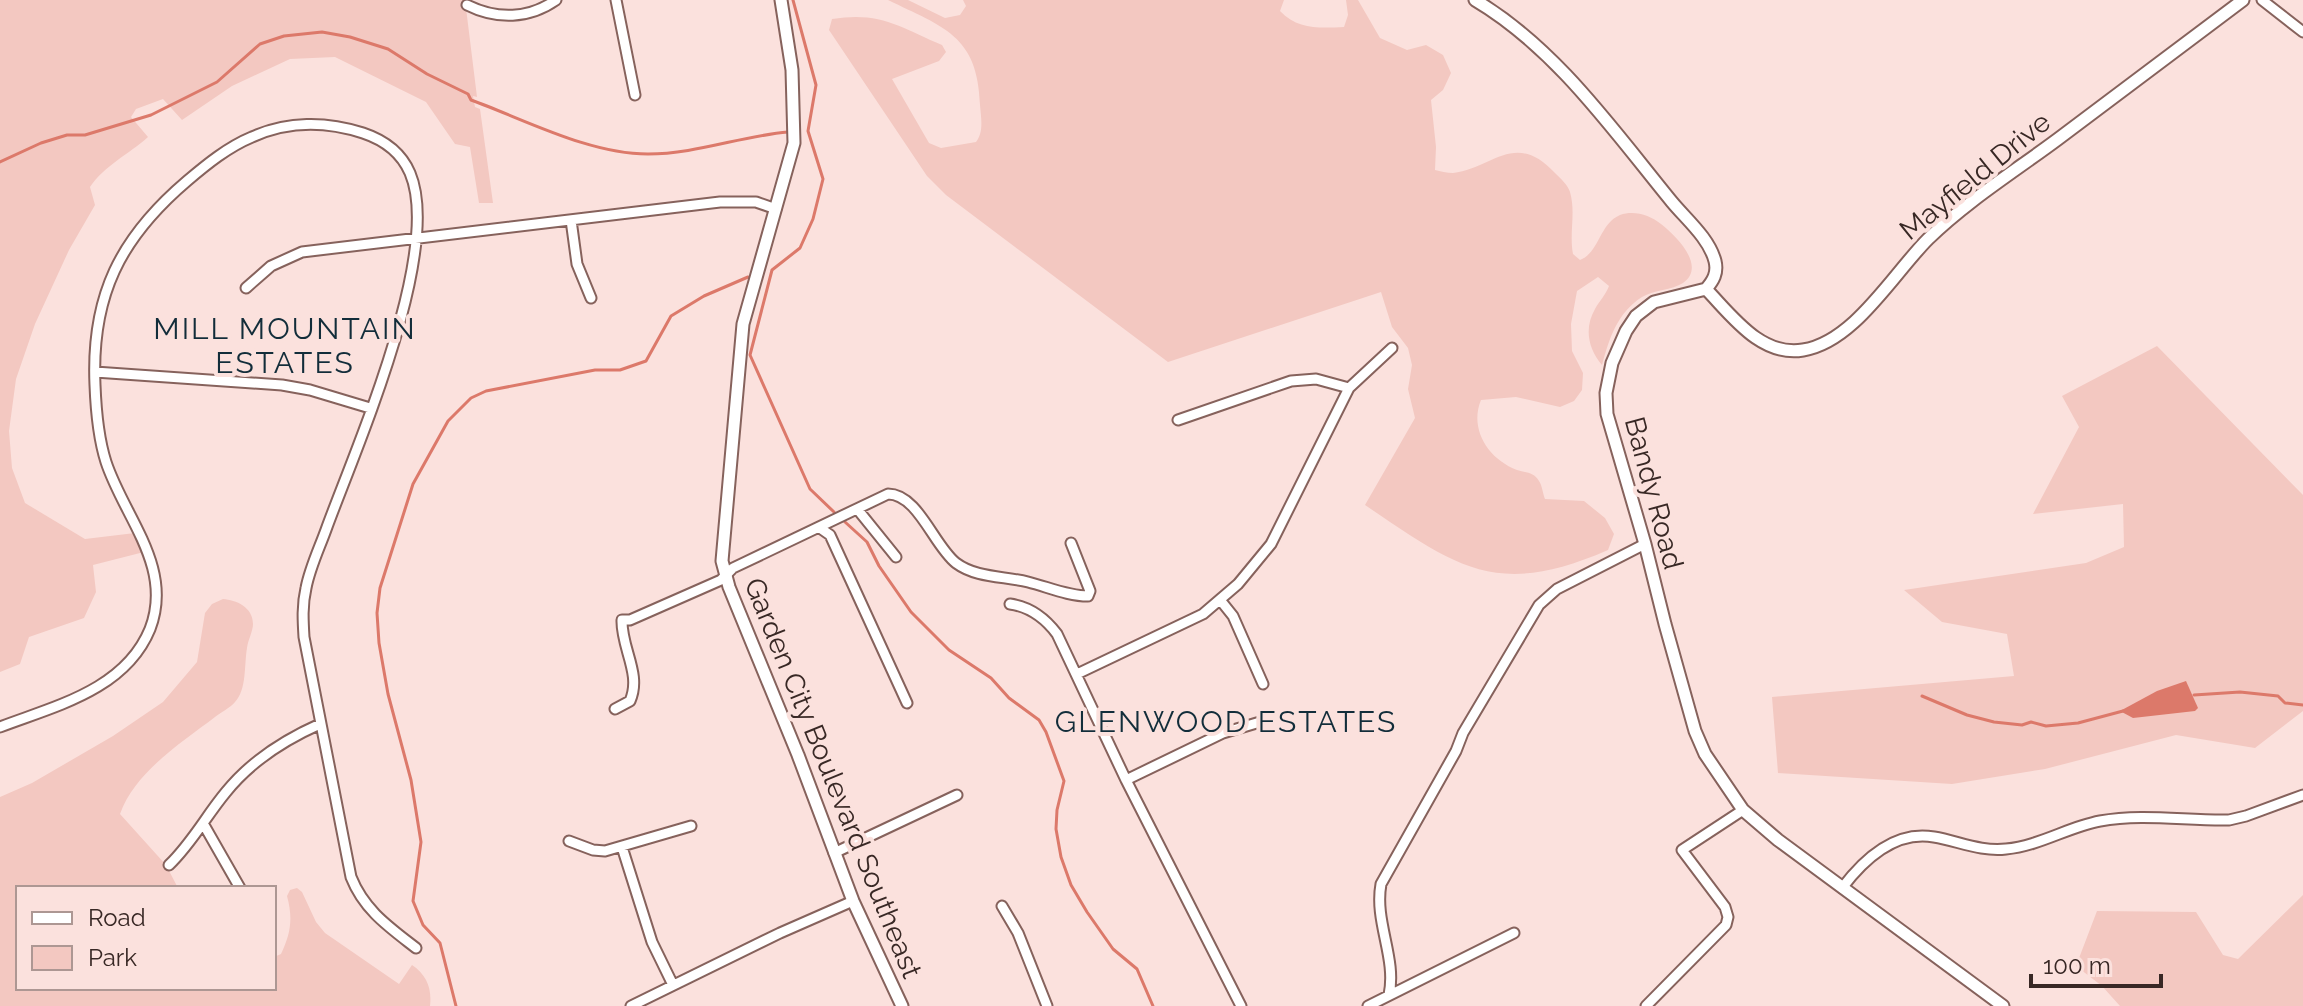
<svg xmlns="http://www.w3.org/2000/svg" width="2303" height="1006" viewBox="0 0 2303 1006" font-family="Raleway,sans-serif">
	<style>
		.green { fill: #f3c8c1 }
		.water { fill: #dc796a }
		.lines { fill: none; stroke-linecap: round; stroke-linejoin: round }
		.stream { stroke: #dc796a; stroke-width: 3 }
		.minor-casing { stroke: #86625c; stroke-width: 13 }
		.tertiary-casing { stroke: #86625c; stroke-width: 15 }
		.minor { stroke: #fff; stroke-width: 9 }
		.tertiary { stroke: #fff; stroke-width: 11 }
		.labels { text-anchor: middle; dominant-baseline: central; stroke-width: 8; stroke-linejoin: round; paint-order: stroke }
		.street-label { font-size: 28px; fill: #382825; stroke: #fbe1dd }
		.neighbourhood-label { font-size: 30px; letter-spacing: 2px; fill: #122d3a; stroke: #fbe1dd }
	</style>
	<rect width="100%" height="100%" fill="#fbe1dd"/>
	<!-- green -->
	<path class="green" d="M 0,0 L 465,0 L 477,97 L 473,96 L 475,107 L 480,109 L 493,203 L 479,203 L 470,147 L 455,144 L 426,102 L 335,57 L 290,59 L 232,86 L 182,120 L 163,99 L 136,109 L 131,117 L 148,137 C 129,154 104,166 90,187 L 95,205 L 69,250 L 35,324 L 16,379 L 9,431 L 12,468 L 25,503 L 85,539 L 135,533 L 144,552 L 93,565 L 96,592 L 84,618 L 29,637 L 20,664 L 0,672 Z
		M 888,0 L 908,0 L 945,18 L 960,15 L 966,6 L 963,0 L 1284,0 L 1280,11 C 1298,30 1320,28 1344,27 L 1348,15 L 1346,0 L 1358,0 L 1380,38 L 1407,50 L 1426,45 L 1443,55 L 1451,73 L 1443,90 L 1431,100 L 1436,147 L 1435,170 C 1440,171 1447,173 1453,173 C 1493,168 1515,130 1555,173 C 1561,179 1568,185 1570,192 C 1576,213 1569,233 1573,254 L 1580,260 C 1600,252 1599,224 1620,215 C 1634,210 1650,215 1661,224 C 1676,236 1707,266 1683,283 C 1672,290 1654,290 1642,297 C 1617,313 1609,339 1602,365 C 1588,349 1584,328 1595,309 C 1600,300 1605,296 1609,286 L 1598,277 L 1577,291 L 1571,324 L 1572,351 L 1583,373 L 1582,390 L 1574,401 L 1560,407 L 1516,397 L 1481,400 C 1469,429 1488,459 1517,470 C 1526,473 1534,472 1539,481 C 1542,485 1543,494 1545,499 L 1584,501 L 1605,518 L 1614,534 L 1608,550 C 1496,599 1457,567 1365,505 L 1415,418 L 1408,389 L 1412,365 L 1408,348 L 1392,327 L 1381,292 L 1168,362 L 946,195 L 927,176 L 829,30 L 832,19 C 880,11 900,27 942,45 L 946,52 L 939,61 L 892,79 L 929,143 L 941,148 L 976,142 C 984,132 981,118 980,105 C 978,35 943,27 888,0 Z
		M 2157,346 L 2303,495 L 2303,711 L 2255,748 L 2176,735 L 2045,769 L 1952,784 L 1778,773 L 1772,697 L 2014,676 L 2007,634 L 1942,622 L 1904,590 L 2086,563 L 2124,547 L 2123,504 L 2033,514 L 2079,427 L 2062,396 Z
		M 223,599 C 236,600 253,607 253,624 C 253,631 248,640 247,648 C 244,665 247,689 235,702 C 230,708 221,712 215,717 C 181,743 135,772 120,814 L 166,865 L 178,888 L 18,888 L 18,988 L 274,988 L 274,957 L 281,954 C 291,933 293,918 287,896 L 290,890 L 297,888 L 302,892 L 316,922 L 325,933 L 399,984 L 412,965 C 427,975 432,989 430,1006 L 0,1006 L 0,797 L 32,783 L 113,736 L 163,702 L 197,662 L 205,613 L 212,604 Z
		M 2303,895 L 2303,1006 L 2120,1006 L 2102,986 L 2076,966 L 2097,911 L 2196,912 L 2223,955 L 2238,959 Z"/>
	<!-- water -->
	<path class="water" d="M 2186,681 L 2198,708 L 2195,711 L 2133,718 L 2120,711 L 2157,691 Z"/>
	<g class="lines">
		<!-- stream -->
		<path class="stream" d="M 793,0 L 816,85 L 808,131 L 823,179 L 813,219 L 800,248 L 772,270 L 750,355 L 810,489 L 834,512
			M 0,162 L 41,143 L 67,135 L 85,135 L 151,115 L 217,82 L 260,44 L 284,36 L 322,32 L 350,37 L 388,49 L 427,74 L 468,94 L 471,100 C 526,120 589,154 648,154 C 696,154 741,136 788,132
			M 845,522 L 867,542 L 879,566 L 911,612 L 949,650 L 991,678 L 1009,698 L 1039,720 L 1046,732 L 1064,781 L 1057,810 L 1056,829 L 1061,857 L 1071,885 L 1087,912 L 1113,949 L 1137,969 L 1153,1006
			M 2194,695 L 2240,692 L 2278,696 L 2285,703 L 2303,705
			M 1922,696 L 1967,715 L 1994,722 L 2022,725 L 2031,722 L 2046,726 L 2078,723 L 2123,711
			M 456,1006 L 440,943 L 423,925 L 413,901 L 421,842 L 411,780 L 388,694 L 379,643 L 377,613 L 380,588 L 413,484 L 448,421 L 471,398 L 486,391 L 595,370 L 620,370 L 646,361 L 671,316 L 704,296 L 748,277"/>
		<!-- minor casing -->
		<g class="minor-casing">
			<path id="minor" d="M 616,0 L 635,95
				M 2262,0 L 2303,32
				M 467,5 C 497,20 529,19 556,0
				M 571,220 L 577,264 L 591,298
				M 246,288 L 271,266 L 302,252 L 720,202 L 756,202 L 776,209
				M 95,372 L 282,385 L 310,390 L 370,408
				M 1178,420 L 1291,381 L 1316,379 L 1349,388
				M 858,510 L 896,557
				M 820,528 L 830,535 L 907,703
				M 1221,601 L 1233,616 L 1263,684
				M 1010,604 C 1031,607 1045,618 1057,634 L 1126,780 L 1241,1006
				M 1077,674 L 1203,614 L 1238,584 L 1271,544 L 1349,388 L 1392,348
				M 615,709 L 630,701 C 642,674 621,648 622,620 L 630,620 L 721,580 L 733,568 L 888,494 C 918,494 934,546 956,563 C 976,578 1004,576 1028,582 C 1048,587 1068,596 1088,596 L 1090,591 L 1071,543
				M 0,727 C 55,706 125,690 150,629 C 174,567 124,517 106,462 C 98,437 96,412 95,385 C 91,296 120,238 187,181 C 207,164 228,147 252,137 C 287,121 326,121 363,133 C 384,140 401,152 410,173 C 443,251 356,448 327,527 C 320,547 310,567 306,588 C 302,605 303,621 304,637 L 351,877 C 364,910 389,927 416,948
				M 1126,780 L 1223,733 L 1260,722
				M 204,825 L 240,888
				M 569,841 L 593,850 L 605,851 L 691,826
				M 622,847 L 652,942 L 673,985
				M 834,853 L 957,795
				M 169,865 C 192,843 206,816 226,792 C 251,761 284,740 320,724
				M 1842,888 C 1864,859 1895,830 1934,837 C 1958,841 1981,852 2006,849 C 2039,846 2068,827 2100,821 C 2142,813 2187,821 2229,820 L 2246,816 L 2303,795
				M 1002,906 L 1018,933 L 1047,1006
				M 1389,995 C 1397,958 1374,922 1381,884 L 1456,751 L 1463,733 L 1539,605 L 1557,589 L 1645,544
				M 631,1006 L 780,933 L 853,901
				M 1368,1006 L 1514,933
				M 1646,1006 L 1726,925 L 1728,917 L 1725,907 L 1682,850 L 1743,810"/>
		</g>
		<!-- tertiary casing -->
		<g class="tertiary-casing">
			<path id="tertiary" d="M 781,0 L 792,70 L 794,143 L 743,324 L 722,561 L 729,587 L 798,755 L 853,901 L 902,1006
				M 1475,0 C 1556,48 1613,130 1672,202 C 1686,219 1709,238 1715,261 C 1718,273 1713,281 1706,289 L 1654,302 L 1636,316 L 1626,331 L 1612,363 L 1606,393 L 1607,414 L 1645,544 L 1665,624 L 1695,731 L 1705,754 L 1743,810 L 1778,840 L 2003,1006
				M 1706,289 C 1732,316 1761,357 1803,350 C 1854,342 1893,274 1928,239 C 1967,201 2015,171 2058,139 C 2120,93 2181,46 2243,0"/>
		</g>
		<!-- minor -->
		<use href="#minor" class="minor"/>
		<!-- tertiary -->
		<use href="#tertiary" class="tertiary"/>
	</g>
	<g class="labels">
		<!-- street labels -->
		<g class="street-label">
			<text transform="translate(1975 176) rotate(-39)">Mayfield Drive</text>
			<text transform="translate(1654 493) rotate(75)">Bandy Road</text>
			<text transform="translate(833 778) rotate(68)">Garden City Boulevard Southeast</text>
		</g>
		<!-- neighbourhood labels -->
		<g class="neighbourhood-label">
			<text x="285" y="328">MILL MOUNTAIN<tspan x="285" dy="34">ESTATES</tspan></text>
			<text x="1226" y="721">GLENWOOD ESTATES</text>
		</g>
	</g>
	<!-- legend -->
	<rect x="16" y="886" width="260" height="104" fill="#fbe1dd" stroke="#ad9793" stroke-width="2"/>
	<rect x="32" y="912" width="40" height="12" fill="#ffffff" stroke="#ad9793" stroke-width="2"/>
	<text x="88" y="926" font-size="24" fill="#382825">Road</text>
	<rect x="32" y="946" width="40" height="24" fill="#f3c8c1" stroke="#ad9793" stroke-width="2"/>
	<text x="88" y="966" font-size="24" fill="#382825">Park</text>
	<!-- scale -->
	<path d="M2031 974v12h130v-12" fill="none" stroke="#382825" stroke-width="4"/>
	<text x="2043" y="974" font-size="24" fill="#382825" stroke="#fbe1dd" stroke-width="6" paint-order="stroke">100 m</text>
</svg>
